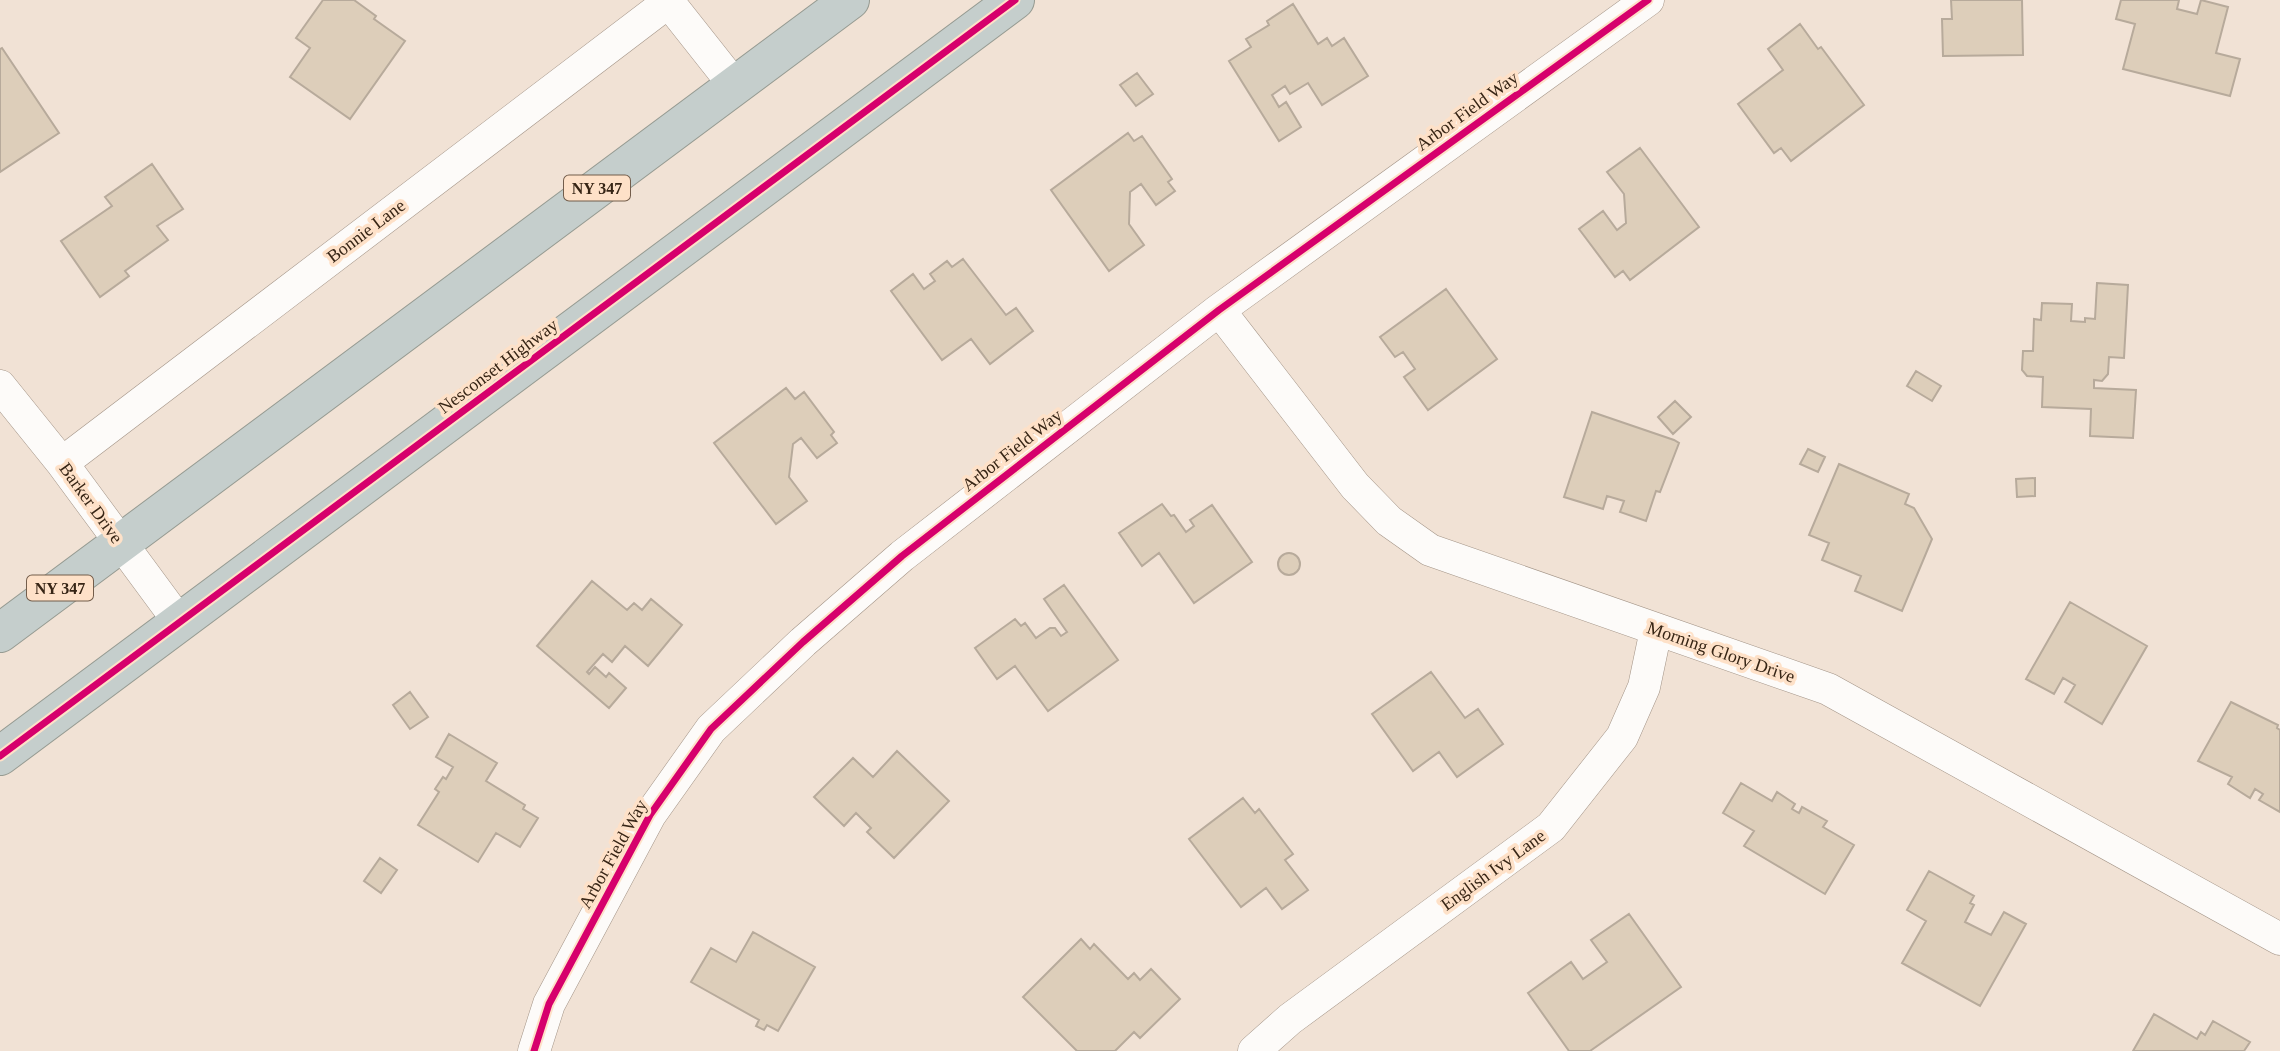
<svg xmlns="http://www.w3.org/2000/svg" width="2280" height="1051" viewBox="0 0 2280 1051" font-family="Georgia,serif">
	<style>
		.building { fill: #ddceba; stroke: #b7aa9b; stroke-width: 2 }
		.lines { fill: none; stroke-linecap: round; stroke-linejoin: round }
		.street-casing { stroke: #a39487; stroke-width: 33 }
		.highway-casing { stroke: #969b92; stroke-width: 40 }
		.street { stroke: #fdfbf9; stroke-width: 32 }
		.highway { stroke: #c5cecc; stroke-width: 38 }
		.cycleway-casing { stroke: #fee1c8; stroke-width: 11 }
		.cycleway { stroke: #d6006c; stroke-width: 7 }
		.labels { text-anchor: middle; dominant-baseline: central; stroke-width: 7; stroke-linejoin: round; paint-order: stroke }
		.shield { fill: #fee1c8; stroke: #735d4b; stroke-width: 2 }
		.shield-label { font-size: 16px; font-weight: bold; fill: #372515 }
		.street-label { font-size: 18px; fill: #372515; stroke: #fee1c8 }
	</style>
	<rect width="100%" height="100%" fill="#f1e2d5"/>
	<!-- building -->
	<path class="building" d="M 323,0 L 354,0 L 376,16 L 374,19 L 405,41 L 350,119 L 290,77 L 310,48 L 296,38 Z
		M 1951,0 L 2022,0 L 2023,55 L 1943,56 L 1942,19 L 1952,19 Z
		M 2121,0 L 2179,0 L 2177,9 L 2197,14 L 2201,0 L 2228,7 L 2216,53 L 2240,59 L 2230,96 L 2123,69 L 2135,24 L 2116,19 Z
		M 1293,4 L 1318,44 L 1327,38 L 1332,46 L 1344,38 L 1368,76 L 1322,105 L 1308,83 L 1290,94 L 1285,86 L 1272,95 L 1279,107 L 1286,102 L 1301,127 L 1279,141 L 1229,61 L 1251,47 L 1246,39 L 1269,25 L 1267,21 Z
		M 1800,24 L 1818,49 L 1821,47 L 1864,105 L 1791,161 L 1781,148 L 1774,153 L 1738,104 L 1783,70 L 1768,49 Z
		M 2,48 L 59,133 L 0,172 L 0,49 Z
		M 1137,73 L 1153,94 L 1136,106 L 1120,85 Z
		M 1128,133 L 1134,141 L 1142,136 L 1172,179 L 1168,182 L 1175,191 L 1156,205 L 1141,184 L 1130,192 L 1129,224 L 1144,245 L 1109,271 L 1051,190 Z
		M 1640,148 L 1699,227 L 1630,280 L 1623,271 L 1615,277 L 1579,229 L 1603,211 L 1617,230 L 1626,223 L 1624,194 L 1607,172 Z
		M 152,164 L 183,209 L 157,226 L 168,240 L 125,271 L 129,276 L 100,297 L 61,241 L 112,206 L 105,197 Z
		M 963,259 L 1006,315 L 1016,308 L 1033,331 L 990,364 L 971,339 L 942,360 L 891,291 L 913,274 L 924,289 L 935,281 L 930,274 L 947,261 L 952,267 Z
		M 2097,283 L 2128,285 L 2124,358 L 2109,357 L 2108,374 L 2102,381 L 2094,380 L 2094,388 L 2136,390 L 2133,438 L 2090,436 L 2091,409 L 2042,407 L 2043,377 L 2027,376 L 2022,370 L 2023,351 L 2033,351 L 2034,319 L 2041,320 L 2042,303 L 2072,304 L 2071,321 L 2085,322 L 2085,318 L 2095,319 Z
		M 1446,289 L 1497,359 L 1428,410 L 1404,377 L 1415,369 L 1403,352 L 1395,357 L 1380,337 Z
		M 1916,371 L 1941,386 L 1932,401 L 1907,386 Z
		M 786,388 L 795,399 L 804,392 L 834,432 L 831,435 L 837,443 L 817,458 L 801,438 L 793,444 L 789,477 L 807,501 L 776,524 L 714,443 Z
		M 1675,401 L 1691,417 L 1673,434 L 1658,417 Z
		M 1592,412 L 1674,440 L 1679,443 L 1660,492 L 1656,491 L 1646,521 L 1620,512 L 1624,501 L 1607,496 L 1603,509 L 1564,497 Z
		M 1808,449 L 1825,457 L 1818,472 L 1800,464 Z
		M 1839,464 L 1909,494 L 1905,504 L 1914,508 L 1932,539 L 1902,611 L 1855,591 L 1861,576 L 1822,560 L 1829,543 L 1809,535 Z
		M 2035,478 L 2035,496 L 2017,497 L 2016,479 Z
		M 1162,504 L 1171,516 L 1174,515 L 1186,532 L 1194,526 L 1190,520 L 1212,505 L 1252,562 L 1194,603 L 1159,553 L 1142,566 L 1119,533 Z
		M1278 564a11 11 0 1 1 22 0a11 11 0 1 1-22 0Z
		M 592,581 L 627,610 L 634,603 L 642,610 L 651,599 L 682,625 L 648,666 L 625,646 L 612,662 L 603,654 L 587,672 L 589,674 L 595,667 L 606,677 L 609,673 L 626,688 L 609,708 L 537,646 Z
		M 1064,585 L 1118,660 L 1048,711 L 1015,666 L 997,679 L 975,648 L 1015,619 L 1021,626 L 1025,623 L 1036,638 L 1050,628 L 1055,628 L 1061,636 L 1067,632 L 1044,599 Z
		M 2070,602 L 2147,646 L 2102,724 L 2065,702 L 2075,685 L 2063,678 L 2054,694 L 2026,679 Z
		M 1431,672 L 1465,718 L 1478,709 L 1503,744 L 1457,777 L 1439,752 L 1413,771 L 1372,714 Z
		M 410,692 L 428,717 L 410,729 L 393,705 Z
		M 2231,702 L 2278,725 L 2277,728 L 2280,730 L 2280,812 L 2259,800 L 2263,794 L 2255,789 L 2250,798 L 2228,784 L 2232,777 L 2198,761 Z
		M 449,734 L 497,763 L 486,781 L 525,805 L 523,809 L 538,818 L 520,847 L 496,833 L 478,862 L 418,825 L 439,792 L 435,789 L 443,777 L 446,779 L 453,767 L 436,757 Z
		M 897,751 L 949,801 L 894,858 L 867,832 L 871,828 L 856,813 L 844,826 L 814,797 L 853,758 L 873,777 Z
		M 1741,783 L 1772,801 L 1777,792 L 1795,804 L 1792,809 L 1799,813 L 1802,807 L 1827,821 L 1823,827 L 1854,845 L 1825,894 L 1744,846 L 1754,831 L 1723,813 Z
		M 1243,798 L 1255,813 L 1259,809 L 1293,854 L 1285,860 L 1308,890 L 1282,909 L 1266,888 L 1241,907 L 1189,839 Z
		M 380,858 L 397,870 L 381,893 L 364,881 Z
		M 1929,871 L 1974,896 L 1970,903 L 1974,905 L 1965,922 L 1991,935 L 2004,912 L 2026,924 L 1980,1006 L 1902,963 L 1926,921 L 1907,910 Z
		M 1629,914 L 1681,987 L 1590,1051 L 1569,1051 L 1528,993 L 1571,962 L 1583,979 L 1607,962 L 1591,940 Z
		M 753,932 L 815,967 L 778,1031 L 767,1025 L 764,1030 L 756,1026 L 759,1020 L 691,982 L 711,948 L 736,962 Z
		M 1081,939 L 1090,949 L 1094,944 L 1128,979 L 1134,973 L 1140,980 L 1151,969 L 1180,999 L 1140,1038 L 1134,1032 L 1115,1051 L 1077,1051 L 1023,997 Z
		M 2154,1014 L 2197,1039 L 2201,1032 L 2205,1035 L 2213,1021 L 2250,1042 L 2244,1051 L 2133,1051 Z"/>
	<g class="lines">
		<!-- street casing -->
		<g class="street-casing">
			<path id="street" d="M 667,0 L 735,86
				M 1219,310 L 1355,486 L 1389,521 L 1430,550 L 1828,689 L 2280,939
				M 0,386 L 62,463 L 180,623
				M 62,463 L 671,0
				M 534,1051 L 549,1004 L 650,815 L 711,729 L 803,642 L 902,556 L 1219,310 L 1648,0
				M 1254,1051 L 1290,1019 L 1551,827 L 1622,737 L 1644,687 L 1656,630"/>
		</g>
		<!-- highway casing -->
		<g class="highway-casing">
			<path id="highway" d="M 0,633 L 850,0
				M 0,756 L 1015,0"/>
		</g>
		<!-- street -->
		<use href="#street" class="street"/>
		<!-- highway -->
		<use href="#highway" class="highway"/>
		<!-- cycleway casing -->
		<g class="cycleway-casing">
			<path id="cycleway" d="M 0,756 L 1015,0
				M 534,1051 L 549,1004 L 650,815 L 711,729 L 803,642 L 902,556 L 1219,310 L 1648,0"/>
		</g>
		<!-- cycleway -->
		<use href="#cycleway" class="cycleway"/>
	</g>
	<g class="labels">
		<!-- shield labels -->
		<g class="shield">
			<rect x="564" y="175.5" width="66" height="25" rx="5"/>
			<rect x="27" y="575.5" width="66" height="25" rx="5"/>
		</g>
		<g class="shield-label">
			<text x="597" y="188">NY 347</text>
			<text x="60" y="588">NY 347</text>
		</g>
		<!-- street labels -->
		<g class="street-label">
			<text transform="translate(1467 111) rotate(-36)">Arbor Field Way</text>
			<text transform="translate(366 231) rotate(-37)">Bonnie Lane</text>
			<text transform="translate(498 366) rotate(-37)">Nesconset Highway</text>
			<text transform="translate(1012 450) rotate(-38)">Arbor Field Way</text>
			<text transform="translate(91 503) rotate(54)">Barker Drive</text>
			<text transform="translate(1721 652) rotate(19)">Morning Glory Drive</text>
			<text transform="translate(613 854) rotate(-61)">Arbor Field Way</text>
			<text transform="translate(1493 870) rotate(-36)">English Ivy Lane</text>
		</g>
	</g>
</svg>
